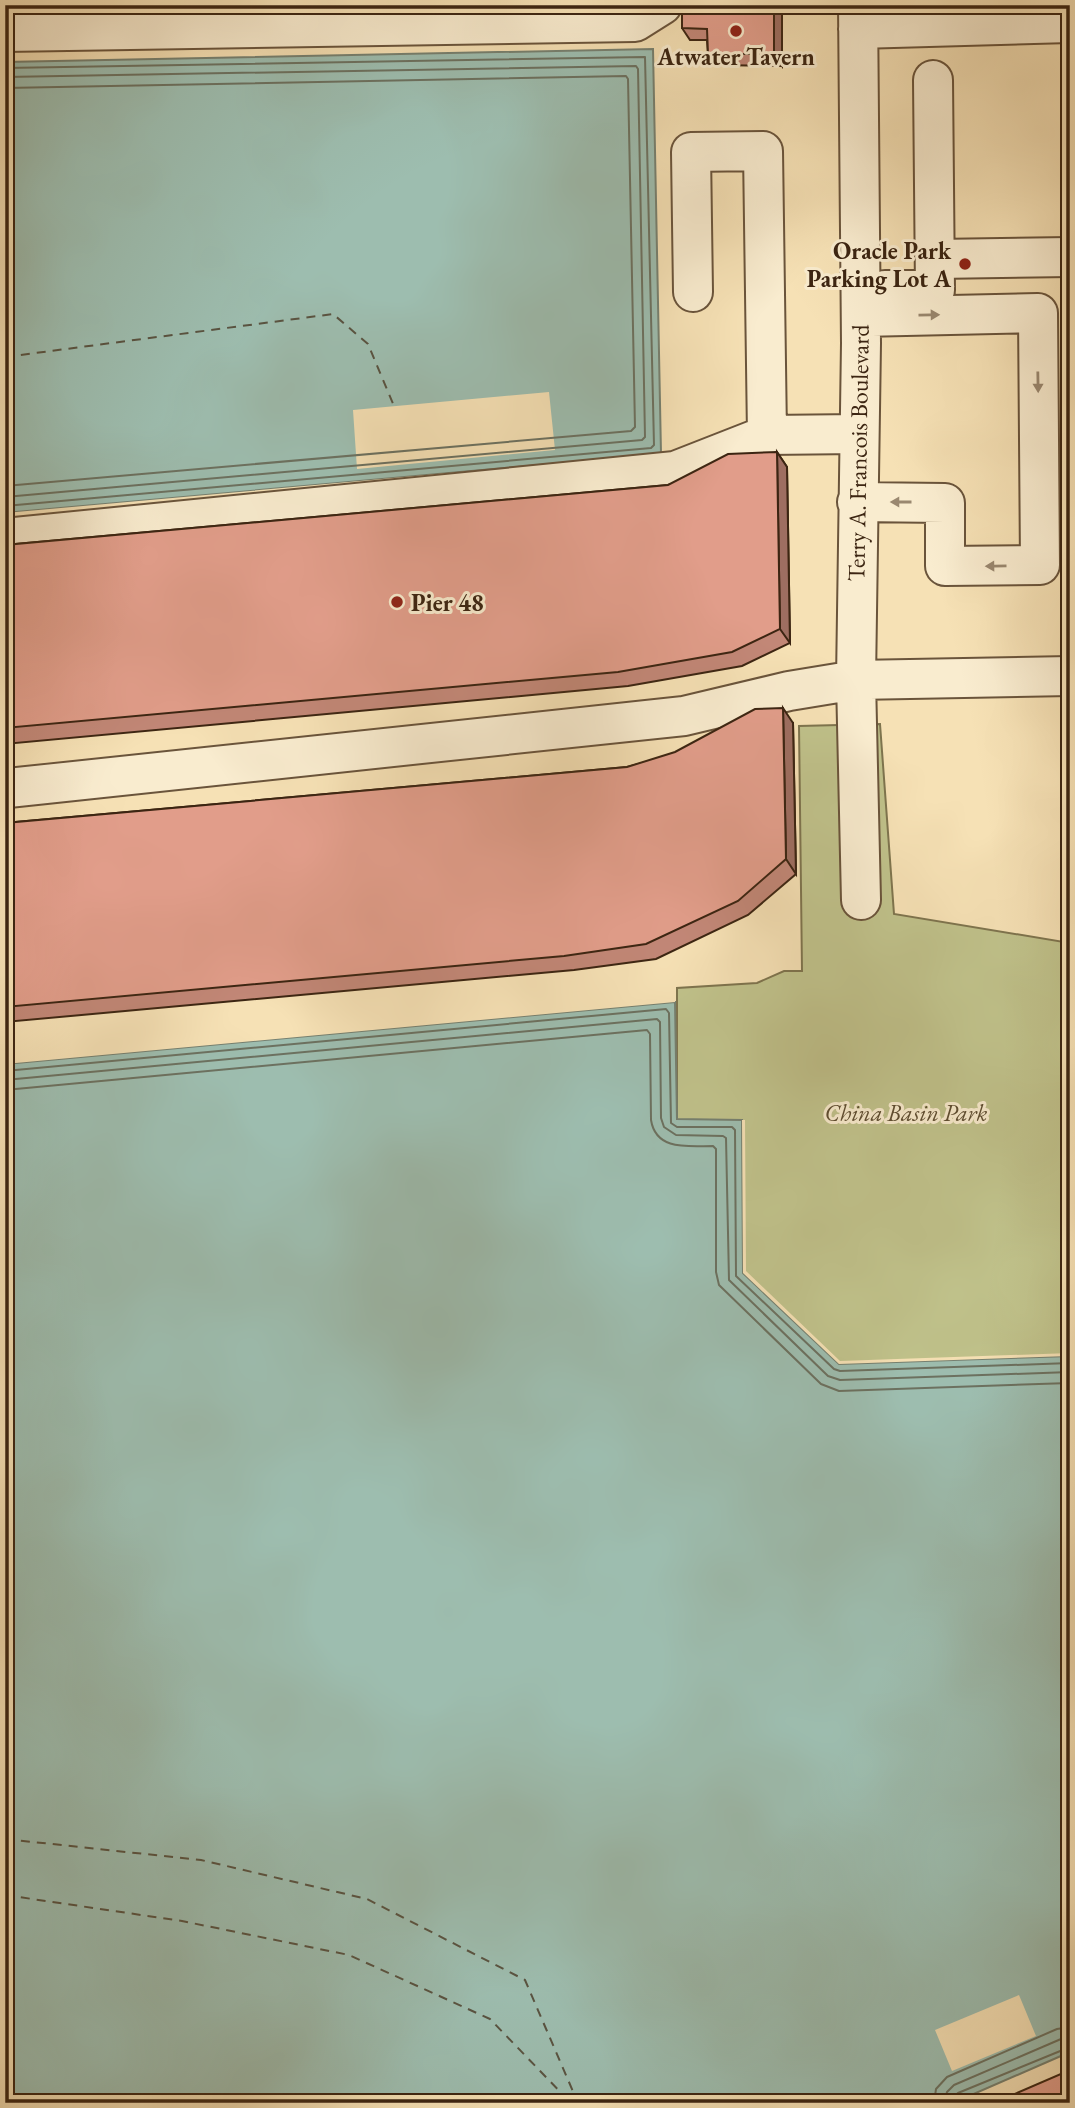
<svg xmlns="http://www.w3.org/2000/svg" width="1075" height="2108" viewBox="0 0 1075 2108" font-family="'EB Garamond',serif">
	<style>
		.green { fill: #c0c28b; stroke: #7e744e; stroke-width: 2 }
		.water { fill: #9dbdaf; stroke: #768070; stroke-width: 2 }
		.pier { fill: #f6e1b5 }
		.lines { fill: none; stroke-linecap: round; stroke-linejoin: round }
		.shore { stroke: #6c7160; stroke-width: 2 }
		.ferry { stroke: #595341; stroke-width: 2; stroke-dasharray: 9 7; stroke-linecap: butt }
		.minor-casing { stroke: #6a543b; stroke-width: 42 }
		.minor { stroke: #f9eccf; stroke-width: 38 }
		.wall { fill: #c28777; stroke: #3c2512; stroke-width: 2 }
		.shaded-wall { fill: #9e6e61; stroke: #3c2512; stroke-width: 2 }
		.building { fill: #e19d8a; stroke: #3c2512; stroke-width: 2 }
		.oneway { fill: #9a8870 }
		.poi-dot { fill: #8f2418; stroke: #f9eccf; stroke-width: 2.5 }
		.labels { text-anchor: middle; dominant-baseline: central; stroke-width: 6; stroke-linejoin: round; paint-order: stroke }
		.poi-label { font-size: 24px; font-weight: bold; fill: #3c2512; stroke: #f9eccf }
		.street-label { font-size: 24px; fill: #3c2512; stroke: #f9eccf }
		.park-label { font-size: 24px; font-style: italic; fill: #5d4c30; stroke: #f9eccf }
	</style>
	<rect width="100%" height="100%" fill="#f6e1b5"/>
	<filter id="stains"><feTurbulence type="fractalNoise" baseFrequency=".00286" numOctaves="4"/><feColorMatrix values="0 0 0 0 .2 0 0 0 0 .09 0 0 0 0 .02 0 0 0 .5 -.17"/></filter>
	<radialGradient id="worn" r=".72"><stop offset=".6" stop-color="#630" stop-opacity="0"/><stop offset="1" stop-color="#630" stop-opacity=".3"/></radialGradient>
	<!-- green -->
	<path class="green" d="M 880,724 L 894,914 L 1070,943 L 1070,1356 L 839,1364 L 743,1273 L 742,1121 L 677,1120 L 677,988 L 757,983 L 784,971 L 802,971 L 799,726 Z"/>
	<!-- water -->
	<path class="water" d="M 653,49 L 661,454 L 5,513 L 5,62 Z
		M 675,1002 L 677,1119 L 742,1120 L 743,1273 L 839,1364 L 1070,1356 L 1070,2052 L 953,2103 L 5,2103 L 5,1064 Z"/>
	<!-- pier -->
	<path class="pier" d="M 549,392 L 555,450 L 357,469 L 353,410 Z
		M 661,454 L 662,458 L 5,516 L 5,513 Z
		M 675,998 L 675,1002 L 5,1064 L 5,1061 Z
		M 742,1120 L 745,1120 L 746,1271 L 840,1361 L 1070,1353 L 1070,1356 L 839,1364 L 743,1273 Z
		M 1019,1995 L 1036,2036 L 952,2071 L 935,2030 Z"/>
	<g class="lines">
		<!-- shore -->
		<path class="shore" d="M 5,68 L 645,57 L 654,445 L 651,448 L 5,506
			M 5,77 L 636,66 L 638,69 L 645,437 L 642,440 L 5,497
			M 5,88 L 626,76 L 628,79 L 635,427 L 631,431 L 5,486
			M 5,1071 L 666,1009 L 669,1013 L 671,1123 L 677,1127 L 732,1127 L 735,1130 L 736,1276 L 834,1369 L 840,1371 L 1070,1363
			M 5,1080 L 657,1019 L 660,1022 L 661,1118 L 664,1127 L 676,1135 L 723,1136 L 726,1138 L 729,1280 L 828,1376 L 840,1380 L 1070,1372
			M 5,1090 L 647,1030 L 650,1034 L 651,1120 C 656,1151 688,1146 713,1146 L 716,1149 L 716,1272 L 719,1285 L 821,1384 L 839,1391 L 1070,1383
			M 934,2103 L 936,2089 L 947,2077 L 1057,2029 L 1070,2027
			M 944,2103 L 947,2092 L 954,2085 L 1061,2039 L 1070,2038
			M 953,2103 L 954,2097 L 958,2093 L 1070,2047"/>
		<!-- ferry -->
		<path class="ferry" d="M 5,357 L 333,314 L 368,344 L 394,406
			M 5,1839 L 201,1860 L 367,1899 L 525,1980 L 578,2103
			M 5,1895 L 182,1921 L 349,1955 L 490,2019 L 571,2103"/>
		<!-- minor casing -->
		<g class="minor-casing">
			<path id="minor" d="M 858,5 L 861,343 L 856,680 L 861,900
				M 858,29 L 1070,23
				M 5,32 L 635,22 L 662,5
				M 936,259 L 1070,257
				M 885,290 L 935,290 L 933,80
				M 693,292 L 691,152 L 763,151 L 767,435
				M 857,502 L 945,503 L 945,566 L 1040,565 L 1038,313 L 861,317
				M 5,538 L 675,471 L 767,435 L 858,434
				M 8,788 L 684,716 L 789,691 L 856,680 L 1070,676"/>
		</g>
		<!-- minor -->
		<use href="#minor" class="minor"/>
	</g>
	<!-- wall -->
	<path class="wall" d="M 5,5 L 261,5 L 5,12 Z
		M 691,5 L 782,5 L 782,66 L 716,65 L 708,54 L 707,40 L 690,40 L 682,28 Z
		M 777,452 L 787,467 L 790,643 L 742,666 L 628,686 L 5,744 L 5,545 L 668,485 Z
		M 793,723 L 796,874 L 748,915 L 656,959 L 574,970 L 5,1022 L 5,823 L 627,767 Z"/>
	<!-- shaded-wall -->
	<path class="shaded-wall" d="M 774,5 L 782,5 L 782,66 L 774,54 Z
		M 777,452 L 787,467 L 790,643 L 780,629 Z
		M 783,708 L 793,723 L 796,874 L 786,859 Z"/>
	<!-- building -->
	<path class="building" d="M 691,5 L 774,5 L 774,54 L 708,54 L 707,29 L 682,28 L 682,12 Z
		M 777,452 L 780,629 L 732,652 L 618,672 L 5,728 L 5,545 L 668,485 L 728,454 Z
		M 783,708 L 786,859 L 738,901 L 646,944 L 564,956 L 5,1007 L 5,823 L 627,767 L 675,752 L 755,709 Z
		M 1070,2070 L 1070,2103 L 994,2103 Z"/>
	<!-- one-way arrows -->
	<defs><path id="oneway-solid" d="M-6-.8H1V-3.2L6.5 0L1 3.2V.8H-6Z" transform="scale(1.75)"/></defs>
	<g class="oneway">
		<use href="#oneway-solid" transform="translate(929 315) rotate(-1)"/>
		<use href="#oneway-solid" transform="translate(1038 382) rotate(89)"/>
		<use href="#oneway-solid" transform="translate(901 502) rotate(-180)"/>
		<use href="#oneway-solid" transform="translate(996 566) rotate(179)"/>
	</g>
	<!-- markers -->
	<g class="poi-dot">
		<circle cx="736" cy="31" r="7"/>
		<circle cx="965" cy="264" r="7"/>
		<circle cx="397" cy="602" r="7"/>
	</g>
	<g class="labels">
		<!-- poi labels -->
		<g class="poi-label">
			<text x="736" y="56">Atwater Tavern</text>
			<text x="951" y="250" text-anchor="end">Oracle Park<tspan x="951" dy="28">Parking Lot A</tspan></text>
			<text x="411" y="602" text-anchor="start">Pier 48</text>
		</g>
		<!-- street labels -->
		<g class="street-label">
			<text transform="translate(858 453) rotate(-89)">Terry A. Francois Boulevard</text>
		</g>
		<!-- park labels -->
		<g class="park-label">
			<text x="906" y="1112">China Basin Park</text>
		</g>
	</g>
	<!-- margin -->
	<rect width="1075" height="2108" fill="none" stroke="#f6e1b5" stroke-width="28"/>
	<rect x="7" y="7" width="1061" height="2094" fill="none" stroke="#3c2512" stroke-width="3.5"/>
	<rect x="14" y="14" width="1047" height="2080" fill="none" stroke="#3c2512" stroke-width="2"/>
	<rect width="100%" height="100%" filter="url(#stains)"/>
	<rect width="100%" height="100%" fill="url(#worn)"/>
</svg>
